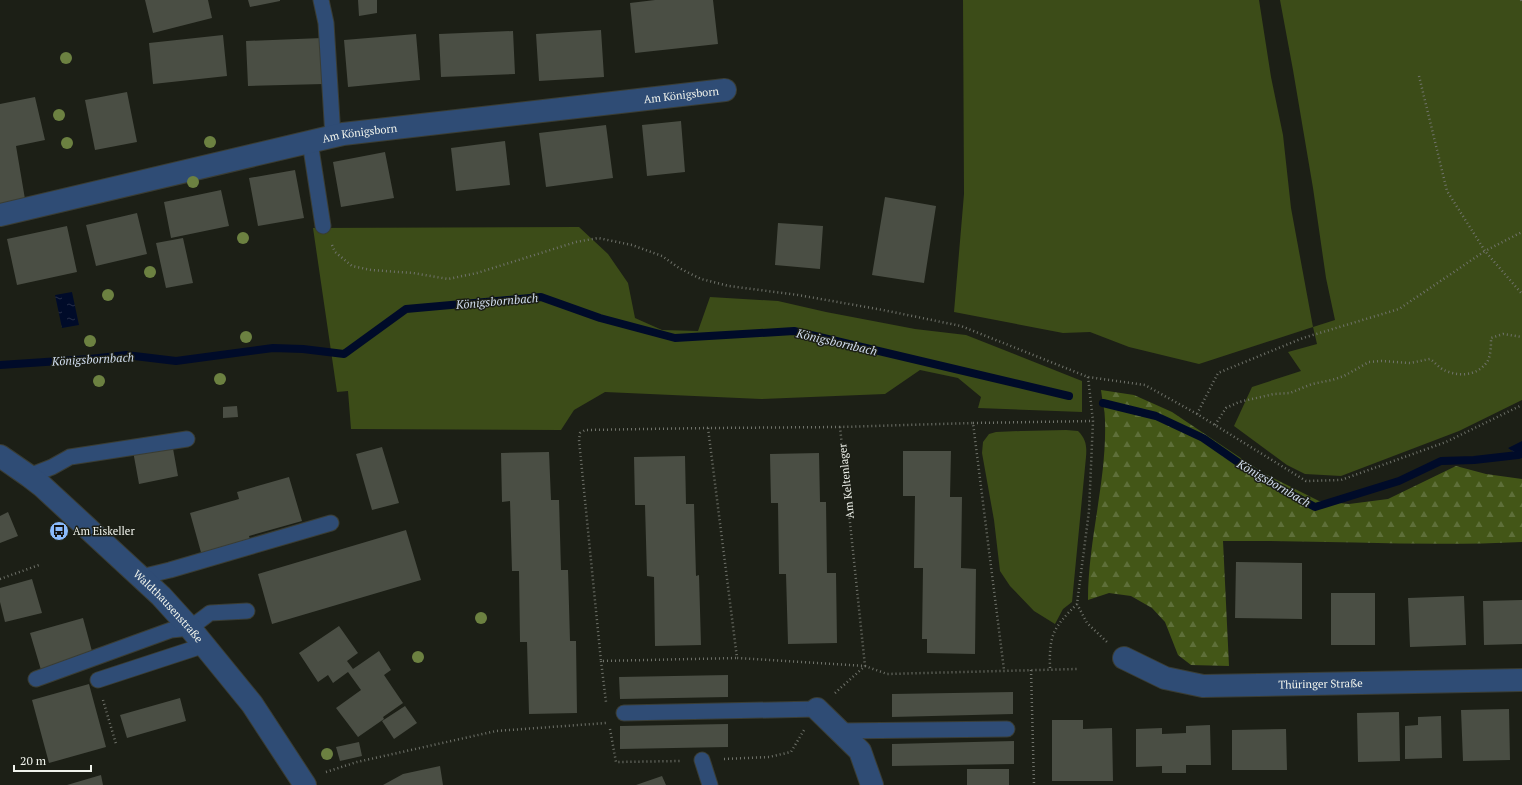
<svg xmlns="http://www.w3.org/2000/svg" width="1522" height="785" viewBox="0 0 1522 785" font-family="'PT Serif',serif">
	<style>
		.green { fill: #3c4c18 }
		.forest { fill: url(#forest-firs) }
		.water { fill: url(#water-ripples) }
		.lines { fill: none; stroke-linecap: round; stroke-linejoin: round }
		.stream { stroke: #000b29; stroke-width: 8 }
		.building { fill: #4a4e44 }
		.service-casing { stroke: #3a3d34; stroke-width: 17 }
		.minor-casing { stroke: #3a3d34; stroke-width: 24 }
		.path { stroke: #70736b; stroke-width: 2.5; stroke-dasharray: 1 3; stroke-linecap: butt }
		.service { stroke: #2f4c75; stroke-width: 15 }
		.minor { stroke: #2f4c75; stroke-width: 22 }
		.tree { fill: #6c8141 }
		.labels { text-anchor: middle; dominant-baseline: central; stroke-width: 3; stroke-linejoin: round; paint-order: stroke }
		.street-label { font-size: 11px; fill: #f0f3ec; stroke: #1c1f16 }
		.poi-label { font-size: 11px; fill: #f0f3ec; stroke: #1c1f16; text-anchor: start }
		.water-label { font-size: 12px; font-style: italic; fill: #d0dcee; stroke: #1c1f16 }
	</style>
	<defs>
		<pattern id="forest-firs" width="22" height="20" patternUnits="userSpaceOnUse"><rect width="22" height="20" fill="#435617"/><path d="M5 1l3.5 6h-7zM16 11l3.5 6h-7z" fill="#5e6f39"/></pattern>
		<pattern id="water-ripples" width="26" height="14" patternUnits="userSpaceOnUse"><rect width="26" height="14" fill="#000b29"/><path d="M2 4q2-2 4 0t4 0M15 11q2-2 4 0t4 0" fill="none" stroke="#262f48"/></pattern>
	</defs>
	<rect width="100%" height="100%" fill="#1c1f16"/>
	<!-- green -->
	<path class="green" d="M 963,0 L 1259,0 L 1271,77 L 1283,135 L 1291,208 L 1313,327 L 1335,320 L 1326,278 L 1313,188 L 1293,70 L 1280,0 L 1522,0 L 1522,400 L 1459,431 L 1341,476 L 1305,474 L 1287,465 L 1234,426 L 1252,387 L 1301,371 L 1288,352 L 1317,344 L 1313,327 L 1199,364 L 1129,347 L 1090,332 L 1063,333 L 954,312 L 964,194 Z
		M 579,227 L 608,254 L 628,283 L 635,318 L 662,330 L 698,331 L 710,297 L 778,301 L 826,312 L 915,329 L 966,335 L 1082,381 L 1082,412 L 978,408 L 981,397 L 958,378 L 920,370 L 885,394 L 761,399 L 605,392 L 574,410 L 561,430 L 351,429 L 348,391 L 337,392 L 313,228 Z
		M 1066,430 L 1078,431 C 1086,439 1087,446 1086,457 L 1072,602 L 1063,609 L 1055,624 L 1034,611 L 1010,586 L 1000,571 L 994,520 L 982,453 L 983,442 L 989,434 L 996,432 L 1021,431 Z"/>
	<!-- forest -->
	<path class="forest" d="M 1101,390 L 1134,395 L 1172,412 L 1263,473 L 1319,501 L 1349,504 L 1388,499 L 1456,466 L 1486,474 L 1522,479 L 1522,542 C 1423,547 1323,540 1223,541 L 1229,666 L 1191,665 L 1178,655 L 1165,622 L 1152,608 L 1131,596 L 1109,593 L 1088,600 C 1088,539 1107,481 1105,420 C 1105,410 1102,400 1101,390 Z"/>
	<!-- water -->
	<path class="water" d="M 72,292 L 79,325 L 62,328 L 55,295 Z
		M 1522,441 L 1522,458 L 1508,448 Z"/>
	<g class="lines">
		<!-- stream -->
		<path class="stream" d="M 0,365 L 90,359 L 126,355 L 176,361 L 273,348 L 303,349 L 344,354 L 406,309 L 541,297 L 600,318 L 675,338 L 794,331 L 1069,396
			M 1103,403 L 1156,416 L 1203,438 L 1242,465 L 1283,490 L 1315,507 L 1399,481 L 1441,461 L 1474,460 L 1518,455 L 1522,454"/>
	</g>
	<!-- building -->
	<path class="building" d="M 145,0 L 208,0 L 212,18 L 153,33 Z
		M 248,0 L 280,0 L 280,1 L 250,7 Z
		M 358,0 L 377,0 L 377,13 L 359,16 Z
		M 655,0 L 713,0 L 718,44 L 635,53 L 630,3 Z
		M 601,30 L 604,77 L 539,81 L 536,34 Z
		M 513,31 L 515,74 L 441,77 L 439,34 Z
		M 416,34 L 420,80 L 348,87 L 344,40 Z
		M 223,35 L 227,76 L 153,84 L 149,43 Z
		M 322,38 L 324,84 L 248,86 L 246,41 Z
		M 127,92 L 137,142 L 95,150 L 85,100 Z
		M 35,97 L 45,140 L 16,146 L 25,199 L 0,206 L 0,104 Z
		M 681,121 L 685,172 L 647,176 L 642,125 Z
		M 606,125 L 613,178 L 546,187 L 539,133 Z
		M 505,141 L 510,185 L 456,191 L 451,148 Z
		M 385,152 L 394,198 L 341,207 L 333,162 Z
		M 295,170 L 304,218 L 258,226 L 249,178 Z
		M 221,190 L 229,226 L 171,238 L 164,202 Z
		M 885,197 L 936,206 L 924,283 L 872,275 Z
		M 137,213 L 147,254 L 96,266 L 86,225 Z
		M 778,223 L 823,226 L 820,269 L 775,265 Z
		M 67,226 L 77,272 L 17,285 L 7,239 Z
		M 183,238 L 193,283 L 166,288 L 156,243 Z
		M 237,406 L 238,417 L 223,418 L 223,407 Z
		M 172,443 L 178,476 L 139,484 L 133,451 Z
		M 382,447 L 399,503 L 372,510 L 356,454 Z
		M 903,451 L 951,451 L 950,497 L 962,497 L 961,568 L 976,569 L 975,654 L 927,653 L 927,639 L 922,639 L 923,568 L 914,568 L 915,496 L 903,496 Z
		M 549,452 L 551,500 L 559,500 L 561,570 L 568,570 L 570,641 L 576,641 L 577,713 L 529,714 L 527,642 L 520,642 L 519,571 L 512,571 L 510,501 L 502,502 L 501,453 Z
		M 819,453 L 820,502 L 826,502 L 827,573 L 836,573 L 837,643 L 788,644 L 786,574 L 779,574 L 778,503 L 771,503 L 770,454 Z
		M 685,456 L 686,504 L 694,504 L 696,576 L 699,575 L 701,645 L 655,646 L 654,577 L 647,576 L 645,505 L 635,505 L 634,457 Z
		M 289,477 L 302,521 L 249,536 L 251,542 L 202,556 L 190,513 L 239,499 L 237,492 Z
		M 8,512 L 18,536 L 0,543 L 0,516 Z
		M 406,530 L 421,580 L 272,624 L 258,574 Z
		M 1236,562 L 1302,563 L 1302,619 L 1235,618 Z
		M 32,579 L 42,613 L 5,622 L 0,602 L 0,588 Z
		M 1331,593 L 1375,593 L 1375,645 L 1331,645 Z
		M 1464,596 L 1466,645 L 1410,647 L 1408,598 Z
		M 1522,600 L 1522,644 L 1484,645 L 1483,601 Z
		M 83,618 L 93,655 L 41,670 L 30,633 Z
		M 339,626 L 358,653 L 347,661 L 353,669 L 379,651 L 391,670 L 384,675 L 403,703 L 383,717 L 384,719 L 358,737 L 336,708 L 361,690 L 348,672 L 333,683 L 328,675 L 318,682 L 299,653 Z
		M 728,675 L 728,697 L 620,699 L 619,677 Z
		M 89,684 L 106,747 L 49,763 L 32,700 Z
		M 1013,692 L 1013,714 L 892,717 L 892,694 Z
		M 180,698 L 186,721 L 127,738 L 120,715 Z
		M 405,706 L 417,723 L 394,739 L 382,721 Z
		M 1509,709 L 1510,760 L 1463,761 L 1461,710 Z
		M 1399,712 L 1400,761 L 1358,762 L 1357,713 Z
		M 1441,716 L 1442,758 L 1405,759 L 1405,726 L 1418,725 L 1418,717 Z
		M 1052,720 L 1083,720 L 1083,729 L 1112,728 L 1113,781 L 1052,781 Z
		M 728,724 L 728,747 L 620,749 L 620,726 Z
		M 1210,725 L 1211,765 L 1186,765 L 1186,773 L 1162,773 L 1162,766 L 1136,767 L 1136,729 L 1162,728 L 1162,734 L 1186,733 L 1186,726 Z
		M 1286,729 L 1287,770 L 1232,770 L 1232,730 Z
		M 1014,741 L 1014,764 L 892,766 L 892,744 Z
		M 359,742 L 362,756 L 340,761 L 336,747 Z
		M 440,766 L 443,785 L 383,785 L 403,774 Z
		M 967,769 L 1009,769 L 1009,785 L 967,785 Z
		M 101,775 L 103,785 L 67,785 Z
		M 662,776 L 666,785 L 636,785 Z"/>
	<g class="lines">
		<!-- service casing -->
		<g class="service-casing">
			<path id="service" d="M 321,0 L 326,23 L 333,137
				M 310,142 L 323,226
				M 29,476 L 52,467 L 70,457 L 187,439
				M 141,577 L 170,570 L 331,523
				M 36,679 L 171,630 L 190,628 L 210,613 L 247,611
				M 98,680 L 205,645
				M 624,713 L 817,709
				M 839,731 L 1007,729
				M 702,760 L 710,785"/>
		</g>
		<!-- minor casing -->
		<g class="minor-casing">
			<g id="minor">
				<path id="s1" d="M 0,215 L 343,134 L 725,90"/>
				<path id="s2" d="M 0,456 L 29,476 L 42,486 L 161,596 L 190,628 L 252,704 L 305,785"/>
				<path id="s3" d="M 1124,658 L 1165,678 L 1203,686 L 1522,680"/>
				<path d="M 817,709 L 860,751 L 872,785"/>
			</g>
		</g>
		<!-- path -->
		<path class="path" d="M 1521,0 L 1522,3
			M 1419,76 L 1447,191 L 1485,251 L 1522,232
			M 332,245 L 335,252 L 352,266 L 371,270 L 413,273 L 448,279 L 477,273 L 576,242 L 598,238 L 632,245 L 662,256 L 679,268 L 701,279 L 729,286 L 798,295 L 883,310 L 961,326 L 1088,377 L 1145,385 L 1197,414 L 1306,481 L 1341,480 L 1446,442 L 1522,405
			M 1088,377 L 1093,421 L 1089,511 L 1077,604 L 1087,623 L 1107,642
			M 1197,414 L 1218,373 L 1303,338 L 1399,309 L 1485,251 L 1522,294
			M 973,423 L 1093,421
			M 1215,425 L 1226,408 L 1239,402 L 1274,394 L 1290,393 L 1312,384 L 1332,380 L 1344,376 L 1369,362 L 1381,361 L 1410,363 L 1430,359 C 1435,362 1439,368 1444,370 C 1459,377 1477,376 1487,362 C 1491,356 1491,345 1491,338 L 1503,334 L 1522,337
			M 840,427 L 708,428 L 737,658 L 865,666 L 887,674 L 1077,669
			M 708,428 L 585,430 L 580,433 L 579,440 L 601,661 L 737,658
			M 0,579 L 39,565
			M 601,661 L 606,702
			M 1050,668 C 1049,635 1053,628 1077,604
			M 1031,670 L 1034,785
			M 835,693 L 865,666 L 840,427 L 973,423 L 1004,670
			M 103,700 L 116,744
			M 610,729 L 616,762 L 681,761
			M 724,759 L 769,757 L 791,752 L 804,730
			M 326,772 L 357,762 L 496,731 L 606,723"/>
		<!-- service -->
		<use href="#service" class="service"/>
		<!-- minor -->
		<use href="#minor" class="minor"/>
	</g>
	<!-- trees -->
	<g class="tree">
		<circle cx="66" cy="58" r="6"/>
		<circle cx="59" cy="115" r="6"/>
		<circle cx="210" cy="142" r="6"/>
		<circle cx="67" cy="143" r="6"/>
		<circle cx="193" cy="182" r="6"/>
		<circle cx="243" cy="238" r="6"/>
		<circle cx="150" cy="272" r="6"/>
		<circle cx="108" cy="295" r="6"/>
		<circle cx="246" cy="337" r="6"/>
		<circle cx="90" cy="341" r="6"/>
		<circle cx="220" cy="379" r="6"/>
		<circle cx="99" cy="381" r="6"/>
		<circle cx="481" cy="618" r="6"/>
		<circle cx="418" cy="657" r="6"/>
		<circle cx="327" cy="754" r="6"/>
	</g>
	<!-- icons -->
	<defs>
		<g id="bus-disc" transform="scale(1)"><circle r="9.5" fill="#8abafc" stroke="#1c1f16"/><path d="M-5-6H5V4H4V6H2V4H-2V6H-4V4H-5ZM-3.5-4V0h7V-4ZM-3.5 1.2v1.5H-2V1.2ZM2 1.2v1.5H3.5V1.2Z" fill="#111"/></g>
	</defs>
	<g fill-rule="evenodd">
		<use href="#bus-disc" x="59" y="531"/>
	</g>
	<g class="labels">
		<!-- street labels -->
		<g class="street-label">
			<text stroke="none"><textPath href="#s1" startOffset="693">Am Königsborn</textPath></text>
			<text stroke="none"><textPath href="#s1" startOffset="369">Am Königsborn</textPath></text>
			<text transform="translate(846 481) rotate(-96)">Am Keltenlager</text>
			<text stroke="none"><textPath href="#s2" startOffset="226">Waldthausenstraße</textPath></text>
			<text stroke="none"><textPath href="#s3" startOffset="202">Thüringer Straße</textPath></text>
		</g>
		<!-- poi labels -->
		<g class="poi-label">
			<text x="73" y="531">Am Eiskeller</text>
		</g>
		<!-- water labels -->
		<g class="water-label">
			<text transform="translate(497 301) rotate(-5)">Königsbornbach</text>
			<text transform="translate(837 342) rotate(13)">Königsbornbach</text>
			<text transform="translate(93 359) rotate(-3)">Königsbornbach</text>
			<text transform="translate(1274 483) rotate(30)">Königsbornbach</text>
		</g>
	</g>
	<!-- scale -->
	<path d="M14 765v6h77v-6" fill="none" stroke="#f0f3ec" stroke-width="2"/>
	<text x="20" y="765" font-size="12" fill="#f0f3ec" stroke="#1c1f16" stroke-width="3" paint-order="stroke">20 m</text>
</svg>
